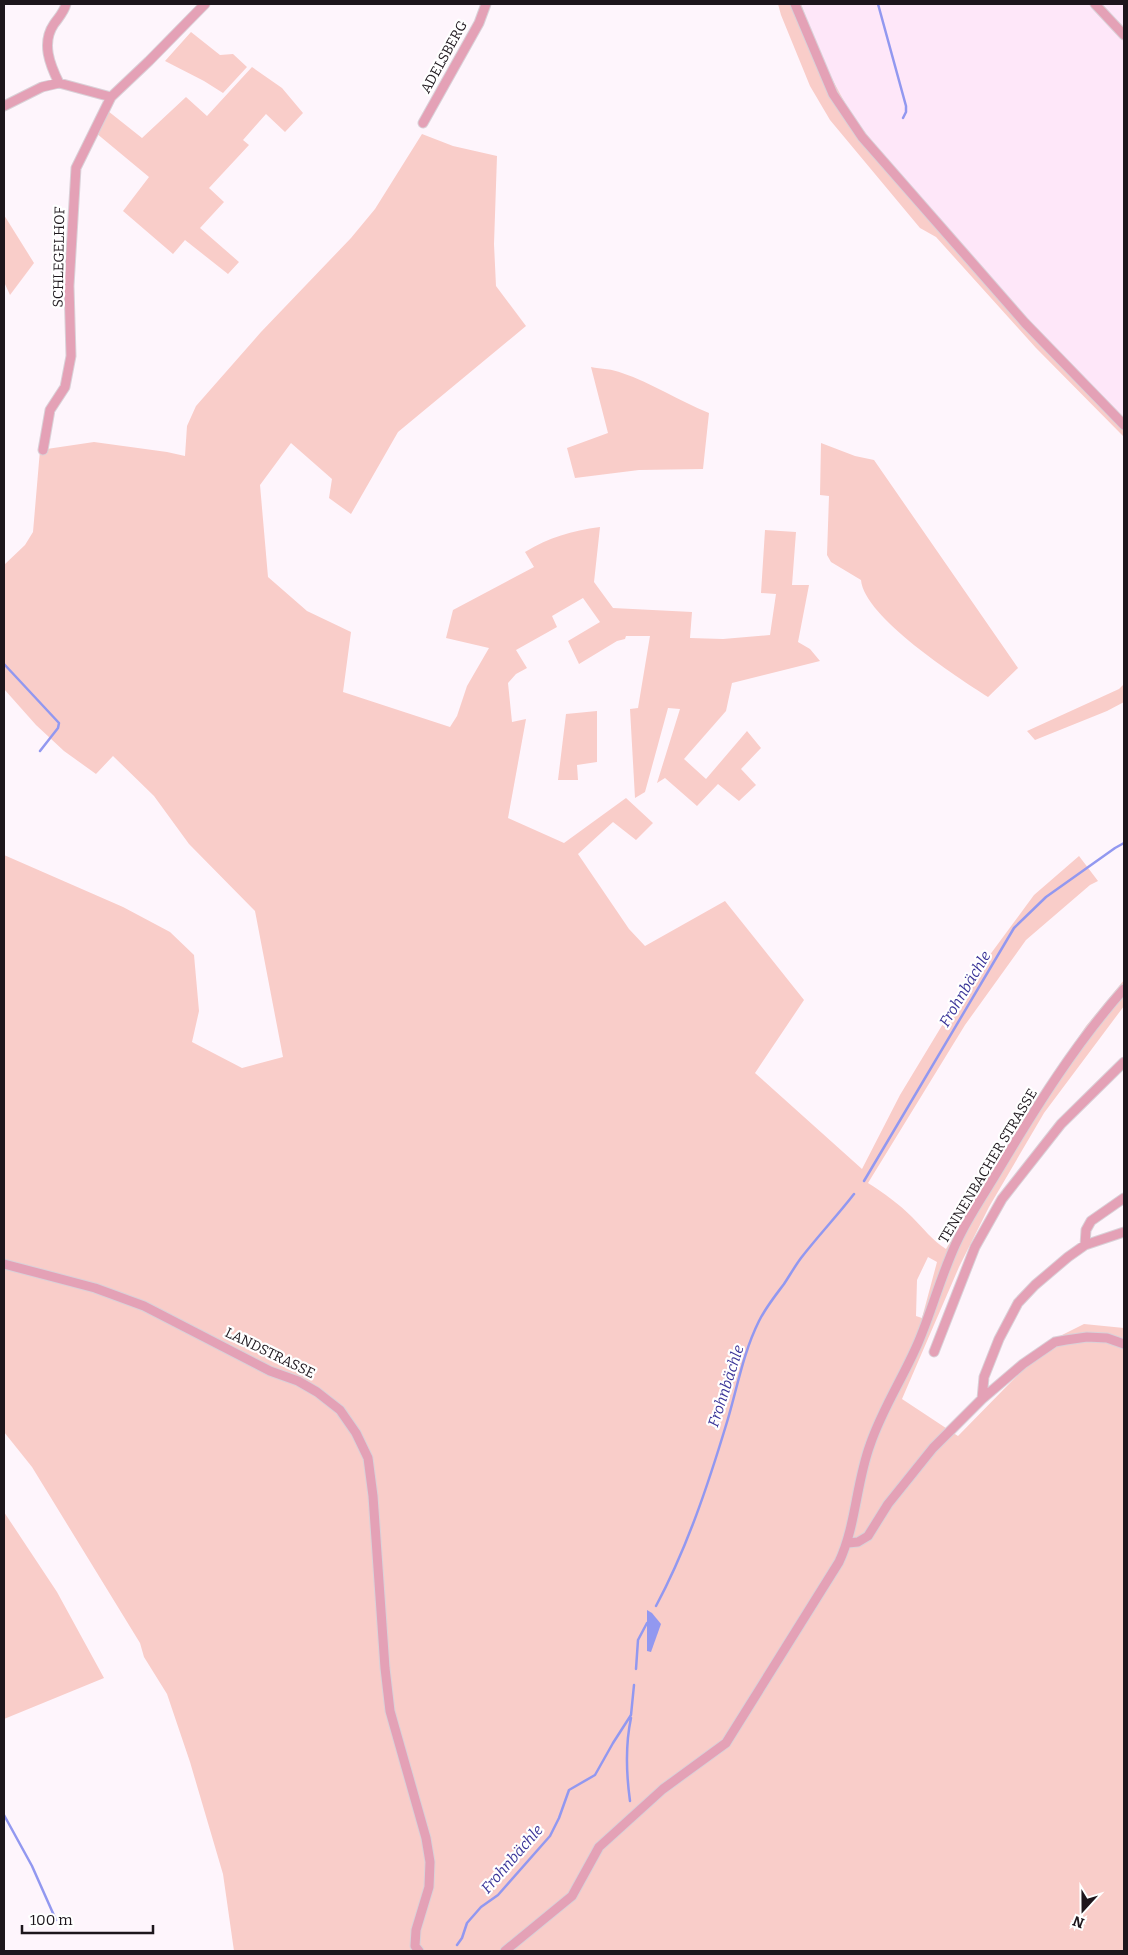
<svg xmlns="http://www.w3.org/2000/svg" width="1128" height="1955" viewBox="0 0 1128 1955" font-family="Bitter,serif">
	<style>
		.built { fill: #fee7f9 }
		.green { fill: #f9cdc9; fill-rule: evenodd }
		.water { fill: #9298f0 }
		.lines { fill: none; stroke-linecap: round; stroke-linejoin: round }
		.stream { stroke: #9298f0; stroke-width: 2.5 }
		.minor-casing { stroke: #dad1d8; stroke-width: 11 }
		.minor { stroke: #e4a1b6; stroke-width: 9 }
		.labels { text-anchor: middle; dominant-baseline: central; stroke-width: 4.5; stroke-linejoin: round; paint-order: stroke }
		.street-label { font-size: 14px; fill: #1d161c; stroke: #fff }
		.water-label { font-size: 15px; font-style: italic; fill: #3a3498; stroke: #fff }
	</style>
	<rect width="100%" height="100%" fill="#fef5fc"/>
	<!-- built -->
	<path class="built" d="M 801,4 L 1124,4 L 1124,421 L 1026,319 L 917,197 L 852,116 L 821,58 Z"/>
	<!-- green -->
	<path class="green" d="M 778,4 L 801,4 L 821,58 L 852,116 L 917,197 L 1026,319 L 1124,421 L 1124,437 L 1036,348 L 936,237 L 920,228 L 830,120 L 810,86 L 781,15 Z
		M 191,32 L 220,55 L 233,54 L 247,67 L 223,93 L 204,81 L 165,61 Z
		M 252,67 L 282,88 L 303,113 L 285,132 L 266,114 L 243,140 L 249,145 L 209,188 L 224,202 L 200,228 L 239,262 L 228,274 L 185,240 L 173,254 L 123,211 L 149,177 L 96,133 L 108,111 L 142,138 L 186,97 L 207,116 Z
		M 422,134 L 453,146 L 497,156 L 494,244 L 496,286 L 526,326 L 398,432 L 351,514 L 329,498 L 332,479 L 291,443 L 260,485 L 268,577 L 307,611 L 351,632 L 343,692 L 450,727 L 457,716 L 467,686 L 489,648 L 446,638 L 453,610 L 534,567 L 525,552 C 550,537 571,531 600,527 L 594,582 L 613,608 L 692,612 L 690,638 L 723,639 L 770,635 L 776,594 L 761,593 L 765,530 L 796,532 L 792,585 L 809,585 L 798,642 L 810,649 L 820,661 L 732,683 L 726,711 L 684,759 L 706,779 L 747,731 L 761,748 L 741,769 L 756,785 L 739,801 L 718,784 L 697,806 L 665,778 L 657,783 L 680,709 L 668,708 L 645,792 L 635,798 L 630,709 L 638,708 L 650,636 L 626,636 L 625,639 L 617,641 L 579,664 L 568,641 L 600,622 L 583,598 L 552,616 L 557,627 L 516,650 L 527,668 L 516,674 L 508,683 L 512,722 L 526,719 L 508,818 L 564,843 L 626,798 L 653,823 L 636,840 L 613,822 L 578,854 L 629,929 L 645,946 L 725,901 L 804,1000 L 755,1073 L 862,1169 L 900,1095 L 961,994 L 1034,895 L 1079,856 L 1098,881 L 1090,885 L 1026,940 L 965,1025 L 868,1183 C 884,1193 899,1204 912,1217 C 923,1228 933,1241 946,1249 L 995,1164 L 1045,1087 L 1086,1026 L 1124,980 L 1124,1006 L 1044,1113 L 989,1207 L 959,1267 L 902,1399 L 958,1436 L 1052,1340 L 1084,1324 L 1124,1328 L 1124,1951 L 234,1951 L 223,1874 L 190,1762 L 167,1694 L 144,1657 L 140,1643 L 32,1467 L 4,1432 L 4,855 L 123,907 L 170,932 L 194,955 L 199,1011 L 192,1042 L 242,1068 L 283,1057 L 255,911 L 189,844 L 154,796 L 113,756 L 96,774 L 64,751 L 36,725 L 4,689 L 4,565 L 25,545 L 33,532 L 40,450 L 94,442 L 167,452 L 185,456 L 187,426 L 196,406 L 261,332 L 351,238 L 375,209 ZM 928,1257 L 937,1262 L 922,1318 L 916,1316 L 917,1280 Z
		M 4,215 L 34,263 L 10,295 L 4,282 Z
		M 591,367 C 601,369 613,369 622,373 C 652,383 679,401 709,413 L 703,469 L 639,470 L 575,478 L 567,448 L 608,433 Z
		M 821,443 L 855,456 L 874,460 L 1018,668 L 988,697 C 957,677 864,617 861,580 L 831,562 L 827,555 L 829,496 L 820,495 Z
		M 1124,684 L 1124,702 L 1107,711 L 1035,740 L 1027,731 L 1119,689 Z
		M 597,711 L 597,762 L 577,765 L 578,780 L 558,780 L 566,714 Z
		M 4,1512 L 57,1592 L 104,1678 L 4,1719 Z"/>
	<!-- water -->
	<path class="water" d="M 647,1610 L 652,1613 L 661,1624 L 651,1652 L 647,1651 Z"/>
	<g class="lines">
		<!-- stream -->
		<path class="stream" d="M 878,4 L 906,106 L 906,112 L 903,118
			M 4,664 L 59,723 L 58,728 L 40,751
			M 864,1181 L 1014,928 L 1046,897 L 1115,848 L 1124,843
			M 656,1606 C 687,1548 708,1485 727,1422 C 737,1389 743,1353 759,1321 C 766,1307 775,1296 784,1284 C 790,1275 795,1266 801,1258 C 818,1236 837,1216 854,1194
			M 636,1669 L 638,1640 L 647,1623
			M 630,1801 C 626,1772 625,1746 631,1718
			M 4,1815 L 32,1866 L 56,1920
			M 457,1945 L 462,1938 L 467,1923 L 481,1907 L 498,1895 L 550,1836 L 559,1818 L 569,1790 L 595,1775 L 613,1743 L 631,1715 L 634,1685"/>
		<!-- minor casing -->
		<g class="minor-casing">
			<path id="minor" d="M 795,4 L 833,94 L 862,137 L 1025,323 L 1124,425
				M 1095,4 L 1124,35
				M 59,83 C 50,65 41,43 54,24 C 59,17 64,12 66,4
				M 4,106 L 42,87 L 59,83 L 111,97
				M 423,123 L 479,23 L 486,4
				M 43,450 L 50,410 L 65,387 L 71,356 L 69,286 L 76,168 L 111,97 L 149,61 L 205,4
				M 1085,1245 L 1086,1230 L 1091,1221 L 1124,1198
				M 4,1264 L 95,1288 L 144,1306 L 270,1371 L 298,1381 L 317,1392 L 340,1410 L 356,1433 L 368,1458 L 373,1496 L 385,1668 L 390,1711 L 426,1838 L 430,1862 L 429,1887 L 416,1930 L 415,1946 L 419,1951
				M 934,1352 L 975,1247 L 1002,1199 L 1061,1124 L 1124,1062
				M 982,1399 L 984,1377 L 999,1339 L 1018,1303 L 1035,1285 L 1068,1257 L 1085,1245 L 1124,1232
				M 848,1543 L 858,1542 L 868,1536 L 888,1504 L 933,1448 L 982,1399 L 1023,1364 L 1055,1342 L 1066,1340 L 1087,1337 L 1107,1338 L 1124,1344
				M 505,1951 L 572,1896 L 599,1847 L 663,1789 L 726,1743 L 839,1562 C 856,1526 856,1483 870,1445 C 882,1409 903,1378 918,1343 C 933,1308 942,1271 959,1237 C 970,1214 986,1191 999,1169 C 1036,1107 1076,1043 1124,989"/>
		</g>
		<!-- minor -->
		<use href="#minor" class="minor"/>
	</g>
	<g class="labels">
		<!-- street labels -->
		<g class="street-label">
			<text transform="translate(444 57) rotate(-61)">ADELSBERG</text>
			<text transform="translate(59 257) rotate(-89)">SCHLEGELHOF</text>
			<text transform="translate(988 1166) rotate(-59)">TENNENBACHER STRASSE</text>
			<text transform="translate(270 1353) rotate(26)">LANDSTRASSE</text>
		</g>
		<!-- water labels -->
		<g class="water-label">
			<text transform="translate(965 989) rotate(-59)">Frohnbächle</text>
			<text transform="translate(726 1386) rotate(-72)">Frohnbächle</text>
			<text transform="translate(512 1859) rotate(-49)">Frohnbächle</text>
		</g>
	</g>
	<!-- border -->
	<rect width="1128" height="1955" fill="none" stroke="#1d161c" stroke-width="10"/>
	<!-- north arrow -->
	<g transform="translate(1083 1910) rotate(201)" stroke="#ffffff" stroke-width="4" paint-order="stroke">
	<path d="M0-4L9 19L0 12L-9 19Z" fill="#1d161c"/>
	<text y="-8" font-size="14" font-weight="bold" text-anchor="middle" fill="#1d161c">N</text>
	</g>
	<!-- scale -->
	<path d="M22 1925v8h131v-8" fill="none" stroke="#1d161c" stroke-width="2.5"/>
	<text x="30" y="1925" font-size="15" fill="#1d161c" stroke="#ffffff" stroke-width="4" paint-order="stroke">100 m</text>
</svg>
